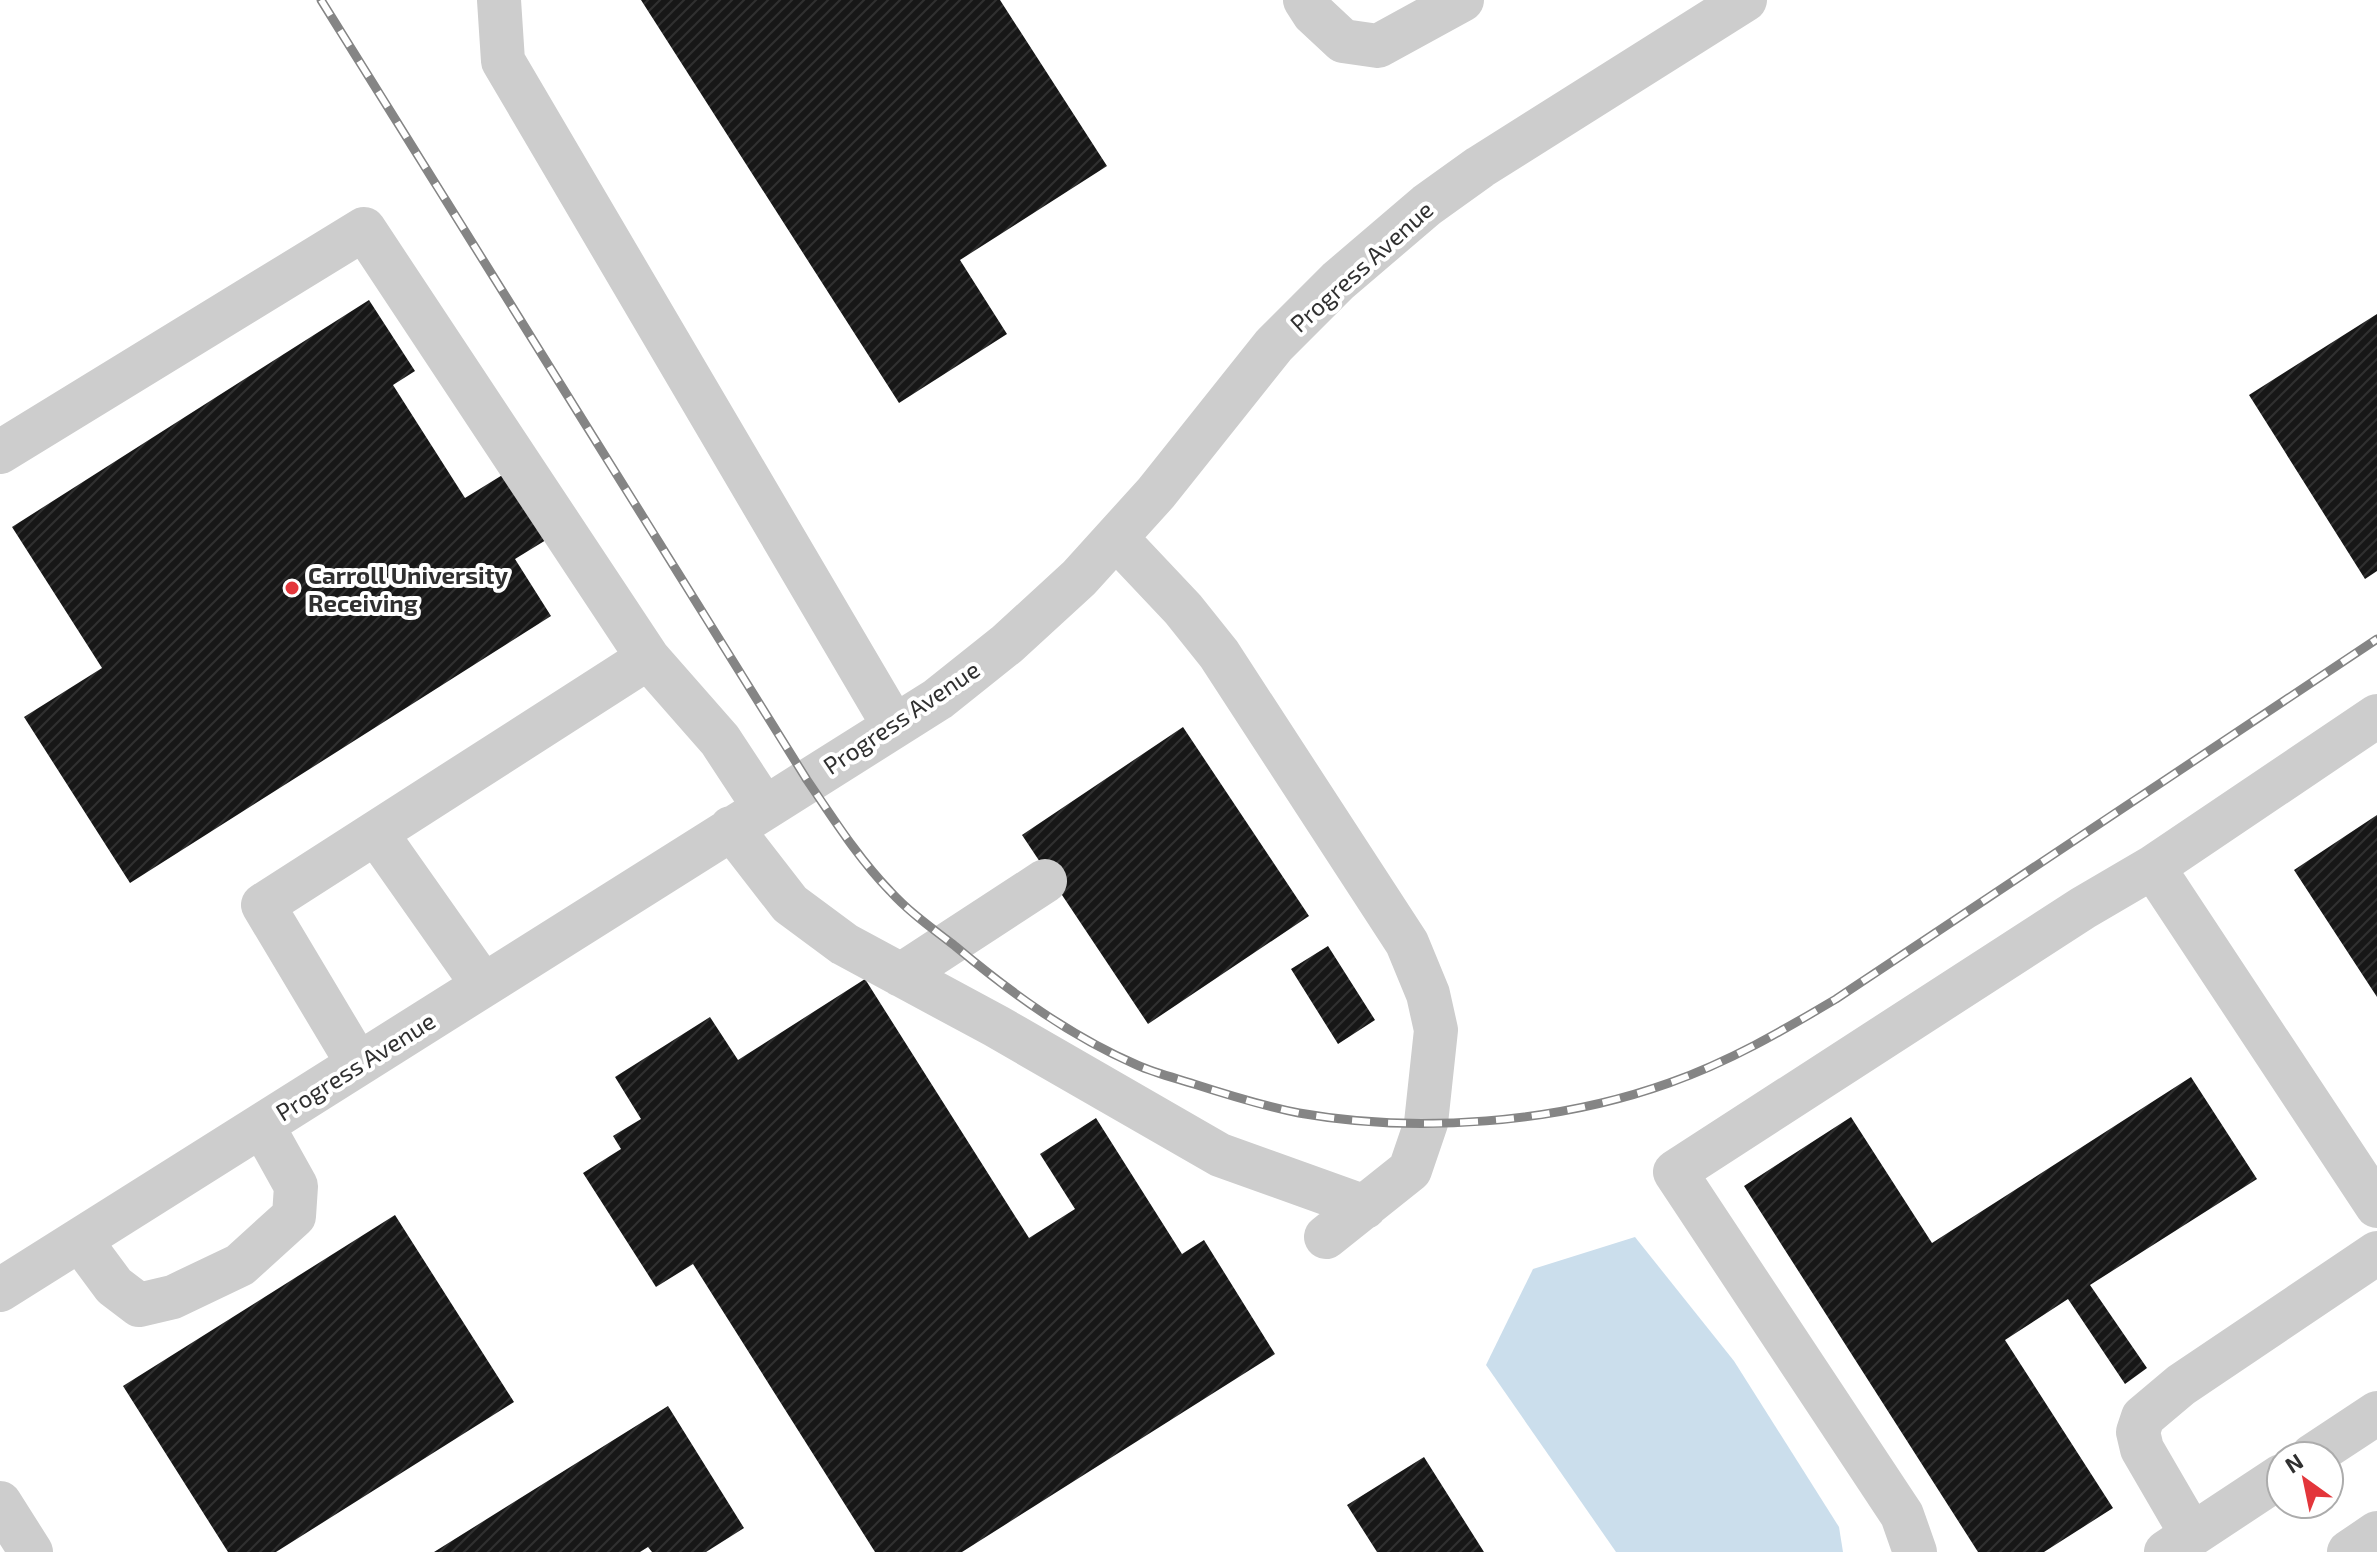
<svg xmlns="http://www.w3.org/2000/svg" width="2377" height="1552" viewBox="0 0 2377 1552" font-family="'Exo 2',sans-serif">
	<style>
		.water { fill: #cbdeec }
		.building { fill: url(#building-hatch) }
		.lines { fill: none; stroke-linecap: round; stroke-linejoin: round }
		.minor { stroke: #cdcdcd; stroke-width: 44 }
		.rail-casing { stroke: #858585; stroke-width: 9 }
		.rail { stroke: #fff; stroke-width: 6; stroke-dasharray: 18; stroke-linecap: butt }
		.poi-dot { fill: #e3363b; stroke: #fff; stroke-width: 3 }
		.labels { text-anchor: middle; dominant-baseline: central; stroke-width: 8; stroke-linejoin: round; paint-order: stroke }
		.street-label { font-size: 24px; fill: #303030; stroke: #fff }
		.poi-label { font-size: 24px; font-weight: bold; fill: #303030; stroke: #fff; text-anchor: start }
	</style>
	<defs>
		<pattern id="building-hatch" width="6" height="6" patternUnits="userSpaceOnUse" patternTransform="scale(2)"><rect width="6" height="6" fill="#171717"/><path d="M-1 1l2-2M0 6l6-6M5 7l2-2" fill="none" stroke="#303030"/></pattern>
	</defs>
	<rect width="100%" height="100%" fill="#fff"/>
	<!-- water -->
	<path class="water" d="M 1635,1237 L 1734,1361 L 1839,1527 L 1843,1552 L 1616,1552 L 1486,1365 L 1533,1269 Z"/>
	<!-- building -->
	<path class="building" d="M 641,0 L 1000,0 L 1107,166 L 960,260 L 1007,334 L 899,403 Z
		M 369,300 L 415,371 L 393,385 L 465,498 L 504,474 L 546,540 L 515,559 L 551,616 L 130,883 L 24,717 L 102,668 L 12,527 Z
		M 2377,314 L 2377,571 L 2365,579 L 2249,395 Z
		M 1183,727 L 1309,916 L 1148,1024 L 1022,835 Z
		M 2377,815 L 2377,997 L 2294,870 Z
		M 1328,946 L 1375,1020 L 1338,1044 L 1291,969 Z
		M 865,979 L 1029,1238 L 1075,1209 L 1040,1154 L 1096,1118 L 1182,1254 L 1204,1240 L 1275,1354 L 962,1552 L 875,1552 L 693,1264 L 656,1287 L 583,1173 L 621,1149 L 613,1136 L 641,1119 L 615,1077 L 710,1017 L 738,1060 Z
		M 2191,1077 L 2257,1179 L 2090,1285 L 2147,1368 L 2125,1384 L 2068,1299 L 2005,1340 L 2113,1508 L 2044,1552 L 1978,1552 L 1744,1186 L 1851,1117 L 1932,1243 Z
		M 395,1215 L 514,1402 L 276,1552 L 228,1552 L 123,1386 Z
		M 668,1406 L 744,1528 L 706,1552 L 652,1552 L 648,1547 L 640,1552 L 434,1552 Z
		M 1424,1457 L 1484,1552 L 1377,1552 L 1347,1505 Z"/>
	<g class="lines">
		<!-- minor -->
		<path class="minor" d="M 499,0 L 503,61 L 894,726
			M 1305,0 L 1314,14 L 1343,41 L 1378,46 L 1462,0
			M 0,452 L 364,229 L 648,658 L 720,740 L 764,807
			M 1116,538 L 1183,609 L 1219,654 L 1407,943 L 1428,994 L 1436,1030 L 1426,1123 L 1410,1170 L 1326,1237
			M 2377,716 L 2153,867 L 2377,1206
			M 731,828 L 790,904 L 844,944 L 996,1026 L 1220,1155 L 1365,1207
			M 376,833 L 483,985
			M 901,975 L 1045,881
			M 358,1064 L 263,905 L 648,658
			M 80,1240 L 114,1286 L 139,1305 L 173,1297 L 240,1265 L 294,1216 L 296,1186 L 262,1125
			M 0,1290 L 938,699 L 1007,644 L 1079,578 L 1156,493 L 1274,345 L 1338,281 L 1427,205 L 1480,167 L 1745,0
			M 2312,1456 L 2377,1413
			M 0,1503 L 31,1552
			M 2192,1535 L 2142,1449 L 2138,1432 L 2143,1417 L 2181,1385 L 2377,1253
			M 1915,1552 L 1902,1515 L 1675,1172 L 2083,908 L 2153,867
			M 2166,1552 L 2281,1476
			M 2349,1552 L 2377,1533"/>
		<!-- rail casing -->
		<g class="rail-casing">
			<path id="rail" d="M 321,0 L 807,780 C 833,818 858,858 890,891 C 909,912 933,929 955,946 C 1010,992 1070,1036 1137,1065 C 1155,1073 1175,1078 1194,1084 C 1228,1095 1264,1106 1299,1113 C 1417,1134 1557,1123 1669,1083 C 1729,1062 1782,1031 1836,999 L 2377,639"/>
		</g>
		<!-- rail -->
		<use href="#rail" class="rail"/>
	</g>
	<!-- markers -->
	<circle class="poi-dot" cx="292" cy="588" r="8"/>
	<g class="labels">
		<!-- street labels -->
		<g class="street-label">
			<text transform="translate(1361 266) rotate(-42)">Progress Avenue</text>
			<text transform="translate(901 717) rotate(-34)">Progress Avenue</text>
			<text transform="translate(355 1066) rotate(-32)">Progress Avenue</text>
		</g>
		<!-- poi labels -->
		<g class="poi-label">
			<text x="308" y="574">Carroll University<tspan x="308" dy="28">Receiving</tspan></text>
		</g>
	</g>
	<!-- north arrow -->
	<g transform="translate(2305 1480) rotate(327)"><circle r="38" fill="#ffffff" stroke="#acacac" stroke-width="2"/>
	<path d="M0-6L14 30L0 20L-14 30Z" fill="#e3363b"/>
	<text y="-12" font-size="22" font-weight="bold" text-anchor="middle" fill="#303030">N</text>
	</g>
</svg>
